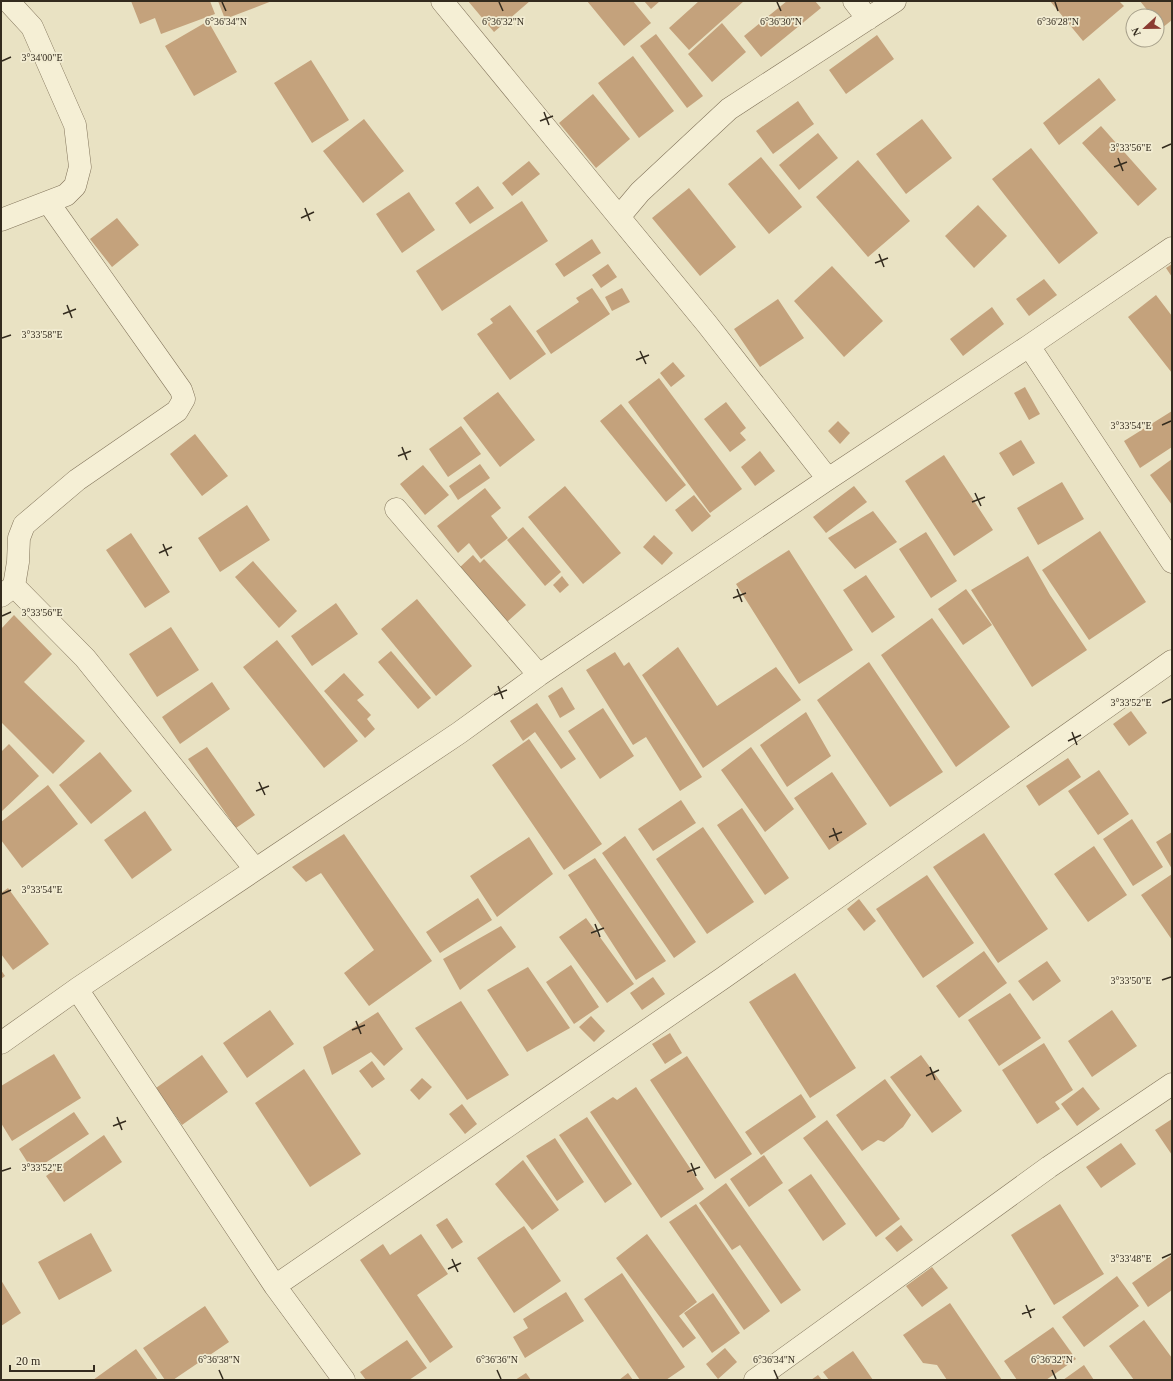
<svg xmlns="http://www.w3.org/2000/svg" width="1173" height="1381" viewBox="0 0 1173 1381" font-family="Georgia,serif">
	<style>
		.building { fill: #c4a27c }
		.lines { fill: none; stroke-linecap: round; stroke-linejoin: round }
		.minor-casing { stroke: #82745b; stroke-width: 23 }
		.minor { stroke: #f5efd5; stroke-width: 22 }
		.ticks { fill: none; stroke: #332b1e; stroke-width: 1.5 }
		.ticks-label { font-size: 10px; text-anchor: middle; fill: #332b1e; stroke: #f2ecd2; stroke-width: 3.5; stroke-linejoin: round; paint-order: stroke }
	</style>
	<rect width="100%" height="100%" fill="#e9e2c3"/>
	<!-- building -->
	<path class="building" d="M 131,1 L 210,1 L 215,14 L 161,34 L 155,18 L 140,24 Z
		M 218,1 L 272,1 L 225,19 Z
		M 468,1 L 530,1 L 494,32 Z
		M 587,1 L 633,1 L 651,23 L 624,46 Z
		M 644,1 L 660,1 L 651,9 Z
		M 699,1 L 744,1 L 689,50 L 669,28 Z
		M 787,1 L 815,1 L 821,8 L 761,57 L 744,36 Z
		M 1050,1 L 1119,1 L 1124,6 L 1083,41 Z
		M 1140,1 L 1172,1 L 1172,20 L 1162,28 L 1157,22 L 1157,16 L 1152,16 Z
		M 208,21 L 237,72 L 194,96 L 165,46 Z
		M 722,23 L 746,52 L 712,82 L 688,54 Z
		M 656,34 L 703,96 L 687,108 L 640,46 Z
		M 877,35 L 894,59 L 846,94 L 829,70 Z
		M 633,56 L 674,111 L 639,138 L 598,83 Z
		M 311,60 L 349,120 L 312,143 L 274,83 Z
		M 1099,78 L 1116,100 L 1059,145 L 1043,123 Z
		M 593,94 L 630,139 L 596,168 L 559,123 Z
		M 798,101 L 814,124 L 773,154 L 756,131 Z
		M 364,119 L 404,171 L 363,203 L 323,151 Z
		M 922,119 L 952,158 L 906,194 L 876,154 Z
		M 1101,126 L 1157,189 L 1138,206 L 1082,143 Z
		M 818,133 L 838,158 L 799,190 L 779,165 Z
		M 1031,148 L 1098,233 L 1059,264 L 992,179 Z
		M 761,157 L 802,207 L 769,234 L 728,184 Z
		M 858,160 L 910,221 L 868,257 L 816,197 Z
		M 529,161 L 540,174 L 512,196 L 502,183 Z
		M 478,186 L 494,208 L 470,224 L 455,203 Z
		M 689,188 L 736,247 L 700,276 L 652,218 Z
		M 409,192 L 435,230 L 402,253 L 376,214 Z
		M 522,201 L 548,241 L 442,311 L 416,271 Z
		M 978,205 L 1007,236 L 974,268 L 945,236 Z
		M 117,218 L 139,245 L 112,267 L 90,239 Z
		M 592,239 L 601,253 L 564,277 L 555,264 Z
		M 608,264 L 617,277 L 601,288 L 592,275 Z
		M 1172,264 L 1172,277 L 1166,268 Z
		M 832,266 L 883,321 L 844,357 L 794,301 Z
		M 1044,279 L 1057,295 L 1029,316 L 1016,299 Z
		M 592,288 L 610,314 L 551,354 L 536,331 L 579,302 L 576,298 Z
		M 622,288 L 630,302 L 612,311 L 605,297 Z
		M 1156,295 L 1172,316 L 1172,373 L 1128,317 Z
		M 778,299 L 804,338 L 760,367 L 734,329 Z
		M 510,305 L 546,354 L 510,380 L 477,334 L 493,323 L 490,319 Z
		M 992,307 L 1004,324 L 963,356 L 950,339 Z
		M 673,362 L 685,376 L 671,387 L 660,373 Z
		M 659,378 L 742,489 L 710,513 L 628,402 Z
		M 1025,387 L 1040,414 L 1029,420 L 1014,393 Z
		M 498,392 L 535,440 L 500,467 L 463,418 Z
		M 726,402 L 746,428 L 740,433 L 746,440 L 730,452 L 704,419 Z
		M 621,404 L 686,485 L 666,502 L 600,421 Z
		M 1172,411 L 1172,447 L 1140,468 L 1124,441 Z
		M 838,421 L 850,433 L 840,444 L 828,431 Z
		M 461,426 L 481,454 L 448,477 L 429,449 Z
		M 195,434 L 228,476 L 202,496 L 170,454 Z
		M 1021,440 L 1035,463 L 1013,476 L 999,453 Z
		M 760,451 L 775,471 L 755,486 L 741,467 Z
		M 944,455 L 993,530 L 954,556 L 905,481 Z
		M 1172,459 L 1172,505 L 1150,475 Z
		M 480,464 L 490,478 L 458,500 L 449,486 Z
		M 423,465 L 449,495 L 425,515 L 400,484 Z
		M 1062,482 L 1084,519 L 1038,545 L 1017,508 Z
		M 565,486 L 621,553 L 583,584 L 528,517 Z
		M 854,486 L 867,502 L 826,533 L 813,517 Z
		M 485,488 L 501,508 L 491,516 L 508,538 L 481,559 L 469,543 L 458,553 L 437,526 Z
		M 694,495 L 711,516 L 692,532 L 675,510 Z
		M 247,505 L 270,540 L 220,572 L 198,538 Z
		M 873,511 L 897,542 L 855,569 L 828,538 Z
		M 523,527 L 561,572 L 545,586 L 507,540 Z
		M 1100,531 L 1146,602 L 1089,640 L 1042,570 Z
		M 926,532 L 957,581 L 931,598 L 899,549 Z
		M 131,533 L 170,592 L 145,608 L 106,550 Z
		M 654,535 L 673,553 L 662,565 L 643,547 Z
		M 789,550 L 853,650 L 799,684 L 736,584 Z
		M 473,555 L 480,563 L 484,559 L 526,605 L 507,622 L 458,569 Z
		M 1028,556 L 1050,595 L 1087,650 L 1032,687 L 971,590 Z
		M 253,561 L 297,611 L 279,628 L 235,577 Z
		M 866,575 L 895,617 L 872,633 L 843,590 Z
		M 562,576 L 569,585 L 560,593 L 553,585 Z
		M 966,589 L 992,625 L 963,645 L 938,609 Z
		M 417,599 L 472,666 L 436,696 L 381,629 Z
		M 336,603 L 358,634 L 312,666 L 291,636 Z
		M 14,615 L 52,654 L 24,682 L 85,741 L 53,774 L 1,722 L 1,629 Z
		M 932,618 L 1010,727 L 956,767 L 881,655 Z
		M 171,627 L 199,670 L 157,697 L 129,654 Z
		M 277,640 L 358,741 L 324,768 L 243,667 Z
		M 678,647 L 717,706 L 776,667 L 801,700 L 703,768 L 642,675 Z
		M 391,651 L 431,698 L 418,709 L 378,662 Z
		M 615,652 L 624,666 L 629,662 L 702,777 L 680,791 L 646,737 L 633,745 L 586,670 Z
		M 869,662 L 943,772 L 890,807 L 817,700 Z
		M 344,673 L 364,695 L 357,700 L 371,715 L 367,719 L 375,729 L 365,738 L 324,691 Z
		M 212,682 L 230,709 L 180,744 L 162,717 Z
		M 562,687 L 575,709 L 560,718 L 548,696 Z
		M 537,703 L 576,759 L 561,769 L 535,732 L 523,741 L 510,721 Z
		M 603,708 L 634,756 L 600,779 L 568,731 Z
		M 1131,711 L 1147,733 L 1129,746 L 1113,724 Z
		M 806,712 L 831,756 L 787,787 L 760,745 Z
		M 529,739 L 602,844 L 564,870 L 492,765 Z
		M 9,744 L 39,776 L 1,812 L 1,752 Z
		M 207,747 L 255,815 L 236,828 L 188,759 Z
		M 751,747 L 794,809 L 765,832 L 721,770 Z
		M 100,752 L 132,791 L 91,824 L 59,785 Z
		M 1068,758 L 1081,777 L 1039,806 L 1026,786 Z
		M 1099,770 L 1129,814 L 1098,835 L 1068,791 Z
		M 832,772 L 867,824 L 829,850 L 794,798 Z
		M 48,785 L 78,824 L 22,868 L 1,840 L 1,822 Z
		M 681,800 L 696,823 L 653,851 L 638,829 Z
		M 742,808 L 789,878 L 765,895 L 717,825 Z
		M 145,811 L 172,850 L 132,879 L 104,840 Z
		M 1132,819 L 1163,867 L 1133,886 L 1103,839 Z
		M 703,827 L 754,902 L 707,934 L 656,859 Z
		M 1172,832 L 1172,869 L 1156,842 Z
		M 984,833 L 1048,929 L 998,963 L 933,867 Z
		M 344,834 L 432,961 L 369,1006 L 344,973 L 374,950 L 321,873 L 306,882 L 292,867 Z
		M 625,836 L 696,942 L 674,958 L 602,853 Z
		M 529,837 L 553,874 L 497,917 L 470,876 Z
		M 1094,846 L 1127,895 L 1088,922 L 1054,874 Z
		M 595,858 L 666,961 L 636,980 L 568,875 Z
		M 1172,874 L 1172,940 L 1141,895 Z
		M 927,875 L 974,943 L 923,978 L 876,909 Z
		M 8,888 L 49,944 L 13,970 L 1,954 L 1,893 Z
		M 478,898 L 492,920 L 440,953 L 426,932 Z
		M 859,899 L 876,921 L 864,931 L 847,909 Z
		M 586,918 L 634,984 L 607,1003 L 559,937 Z
		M 501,926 L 516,947 L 460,990 L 443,959 Z
		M 984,951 L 1007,983 L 959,1018 L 936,986 Z
		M 1047,961 L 1061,981 L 1033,1001 L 1018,981 Z
		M 571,965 L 599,1007 L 574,1024 L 546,982 Z
		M 528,967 L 570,1028 L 527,1052 L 487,990 Z
		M 1,970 L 5,976 L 1,979 Z
		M 795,973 L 856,1068 L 810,1098 L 749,1002 Z
		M 653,977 L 665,994 L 642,1010 L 630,993 Z
		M 1010,993 L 1041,1038 L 999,1066 L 968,1020 Z
		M 461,1001 L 509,1075 L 467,1100 L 415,1028 Z
		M 270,1010 L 294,1044 L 247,1078 L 223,1043 Z
		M 1112,1010 L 1137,1046 L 1092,1077 L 1068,1041 Z
		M 378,1012 L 403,1049 L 384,1066 L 371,1052 L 332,1075 L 323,1047 Z
		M 591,1016 L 605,1031 L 594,1042 L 579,1027 Z
		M 670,1033 L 682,1053 L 665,1064 L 652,1044 Z
		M 1044,1043 L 1073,1090 L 1055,1102 L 1060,1109 L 1037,1124 L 1002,1070 Z
		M 54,1054 L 81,1098 L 12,1141 L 1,1123 L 1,1086 Z
		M 202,1055 L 228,1092 L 182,1125 L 156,1088 Z
		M 921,1055 L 962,1111 L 932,1133 L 890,1077 Z
		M 687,1056 L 752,1154 L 715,1179 L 650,1080 Z
		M 372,1061 L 385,1079 L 372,1088 L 359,1071 Z
		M 304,1069 L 361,1154 L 310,1187 L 255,1103 Z
		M 422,1078 L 432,1087 L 419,1100 L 410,1090 Z
		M 885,1079 L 911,1115 L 903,1127 L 884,1142 L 878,1140 L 862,1151 L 836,1115 Z
		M 636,1087 L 704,1189 L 661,1218 L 590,1112 L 613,1097 L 617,1100 Z
		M 1083,1087 L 1100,1109 L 1077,1126 L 1061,1104 Z
		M 801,1094 L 816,1117 L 761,1155 L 745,1132 Z
		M 462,1104 L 477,1124 L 465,1134 L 449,1114 Z
		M 74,1112 L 89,1134 L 33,1171 L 19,1149 Z
		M 587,1117 L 632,1184 L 605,1203 L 559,1135 Z
		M 1172,1119 L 1172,1155 L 1155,1130 Z
		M 827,1120 L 900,1219 L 876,1237 L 803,1138 Z
		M 104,1135 L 122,1162 L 64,1202 L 46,1176 Z
		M 555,1138 L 584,1182 L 557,1201 L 526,1156 Z
		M 1121,1143 L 1136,1164 L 1101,1188 L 1086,1167 Z
		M 764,1155 L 783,1183 L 749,1207 L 730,1179 Z
		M 523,1160 L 559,1210 L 532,1230 L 495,1184 Z
		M 811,1174 L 846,1224 L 823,1241 L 788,1190 Z
		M 726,1183 L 801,1290 L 781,1304 L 740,1245 L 732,1250 L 699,1203 Z
		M 696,1204 L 770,1311 L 744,1330 L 669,1222 Z
		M 1060,1204 L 1104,1274 L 1054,1305 L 1011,1235 Z
		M 447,1218 L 463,1242 L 452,1249 L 436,1225 Z
		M 901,1225 L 913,1240 L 897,1252 L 885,1238 Z
		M 524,1226 L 561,1281 L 514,1313 L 477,1258 Z
		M 91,1233 L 112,1271 L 59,1300 L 38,1262 Z
		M 421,1234 L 448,1274 L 417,1295 L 453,1347 L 430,1363 L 360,1260 L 383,1244 L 390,1255 Z
		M 647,1234 L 697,1302 L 679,1316 L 696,1338 L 683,1348 L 616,1258 Z
		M 1172,1255 L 1172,1290 L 1148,1307 L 1132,1283 Z
		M 932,1267 L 948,1288 L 922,1307 L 906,1286 Z
		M 622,1273 L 685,1367 L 666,1380 L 640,1380 L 584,1299 Z
		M 1117,1276 L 1139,1306 L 1084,1347 L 1062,1317 Z
		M 1,1280 L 21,1313 L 1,1326 Z
		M 566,1292 L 584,1321 L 525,1358 L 513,1337 L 528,1328 L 523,1319 Z
		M 713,1293 L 740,1333 L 712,1353 L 684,1313 Z
		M 950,1303 L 1002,1380 L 947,1380 L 937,1365 L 923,1363 L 903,1335 Z
		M 205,1306 L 229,1342 L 173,1380 L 165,1380 L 143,1348 Z
		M 1144,1320 L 1172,1358 L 1172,1380 L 1134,1380 L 1109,1346 Z
		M 1053,1327 L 1076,1359 L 1046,1380 L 1017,1380 L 1004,1361 Z
		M 407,1340 L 427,1368 L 409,1380 L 366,1380 L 360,1372 Z
		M 725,1348 L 737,1362 L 718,1379 L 706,1364 Z
		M 136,1349 L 158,1380 L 93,1380 Z
		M 853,1351 L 873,1380 L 829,1380 L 823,1372 Z
		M 1084,1365 L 1094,1380 L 1063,1380 Z
		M 526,1373 L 531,1380 L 515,1380 Z
		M 628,1373 L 633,1380 L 619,1380 Z
		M 818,1375 L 822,1380 L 811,1380 Z"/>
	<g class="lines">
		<!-- minor casing -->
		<g class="minor-casing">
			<path id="minor" d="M 442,1 L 619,217
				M 854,1 L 868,19
				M 1,220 L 66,195 L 75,186 L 80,167 L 75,125 L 32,27 L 8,1
				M 1029,346 L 1172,562
				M 828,479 L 707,324 L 619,217 L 640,192 L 729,109 L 895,1
				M 396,509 L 539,675
				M 14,586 L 85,658 L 255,869
				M 1,596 L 14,586 L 18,562 L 19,538 L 24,525 L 77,480 L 177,411 L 184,399 L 181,390 L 48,202
				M 77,989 L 275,1286 L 344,1380
				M 1,1043 L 77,989 L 459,733 L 539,675 L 828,479 L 1029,346 L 1172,248
				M 275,1286 L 723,978 L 1172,661
				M 755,1380 L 1049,1167 L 1172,1084"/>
		</g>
		<!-- minor -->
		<use href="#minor" class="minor"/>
	</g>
	<!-- ticks -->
	<path class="ticks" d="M 222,2 L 226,11M 499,2 L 503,11M 777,2 L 781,11M 1055,2 L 1058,11M 2,61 L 11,57M 544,112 L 549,125M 540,121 L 553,116M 1162,148 L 1171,144M 1118,158 L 1123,171M 1114,167 L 1127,162M 305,208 L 310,221M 301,218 L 314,212M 879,254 L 884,267M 875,263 L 888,258M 67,305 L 72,318M 63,314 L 76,309M 2,338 L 11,335M 640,351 L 646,364M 636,360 L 649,355M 1162,425 L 1171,421M 402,447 L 407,460M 398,456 L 411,451M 975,493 L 981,506M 972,502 L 985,497M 163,544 L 168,556M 159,553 L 172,547M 737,589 L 742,602M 733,598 L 746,593M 2,616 L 11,612M 498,686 L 503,699M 494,695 L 507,690M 1162,703 L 1171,699M 1072,732 L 1077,745M 1068,741 L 1081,735M 259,782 L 265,795M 256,791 L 269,786M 833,828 L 838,841M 829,837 L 842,832M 2,894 L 11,890M 595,924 L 600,937M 591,933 L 604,928M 1162,980 L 1171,977M 356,1021 L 361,1034M 352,1030 L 365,1025M 930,1067 L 935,1080M 926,1076 L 939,1070M 117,1117 L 122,1130M 113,1126 L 126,1121M 691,1163 L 696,1176M 2,1171 L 11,1168M 687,1172 L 700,1167M 1162,1258 L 1171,1254M 452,1259 L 458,1272M 448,1269 L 461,1263M 1026,1305 L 1031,1318M 1022,1314 L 1035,1309M 219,1370 L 223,1379M 497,1370 L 501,1379M 774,1370 L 778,1379M 1052,1370 L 1056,1379"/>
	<g class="ticks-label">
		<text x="226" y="25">6°36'34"N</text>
		<text x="503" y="25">6°36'32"N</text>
		<text x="781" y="25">6°36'30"N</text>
		<text x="1058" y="25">6°36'28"N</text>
		<text x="42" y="61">3°34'00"E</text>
		<text x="1131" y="151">3°33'56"E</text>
		<text x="42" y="338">3°33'58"E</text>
		<text x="1131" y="429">3°33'54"E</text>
		<text x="42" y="616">3°33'56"E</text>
		<text x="1131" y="706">3°33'52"E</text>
		<text x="42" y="893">3°33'54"E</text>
		<text x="1131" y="984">3°33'50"E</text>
		<text x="42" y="1171">3°33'52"E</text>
		<text x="1131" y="1262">3°33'48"E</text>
		<text x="219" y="1363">6°36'38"N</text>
		<text x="497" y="1363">6°36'36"N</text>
		<text x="774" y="1363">6°36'34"N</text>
		<text x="1052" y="1363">6°36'32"N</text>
	</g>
	<!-- border -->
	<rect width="1173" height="1381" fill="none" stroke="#332b1e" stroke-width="4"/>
	<!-- north arrow -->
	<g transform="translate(1145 28) rotate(248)"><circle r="19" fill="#f2ecd2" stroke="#a69f8a"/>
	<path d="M0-3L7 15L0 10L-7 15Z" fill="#8b3b31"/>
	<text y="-6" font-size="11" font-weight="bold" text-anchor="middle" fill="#332b1e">N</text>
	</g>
	<!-- scale -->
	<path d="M10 1365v6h84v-6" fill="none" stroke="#332b1e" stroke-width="2"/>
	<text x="16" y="1365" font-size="12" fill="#332b1e" stroke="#f2ecd2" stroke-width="3" paint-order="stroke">20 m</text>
</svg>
